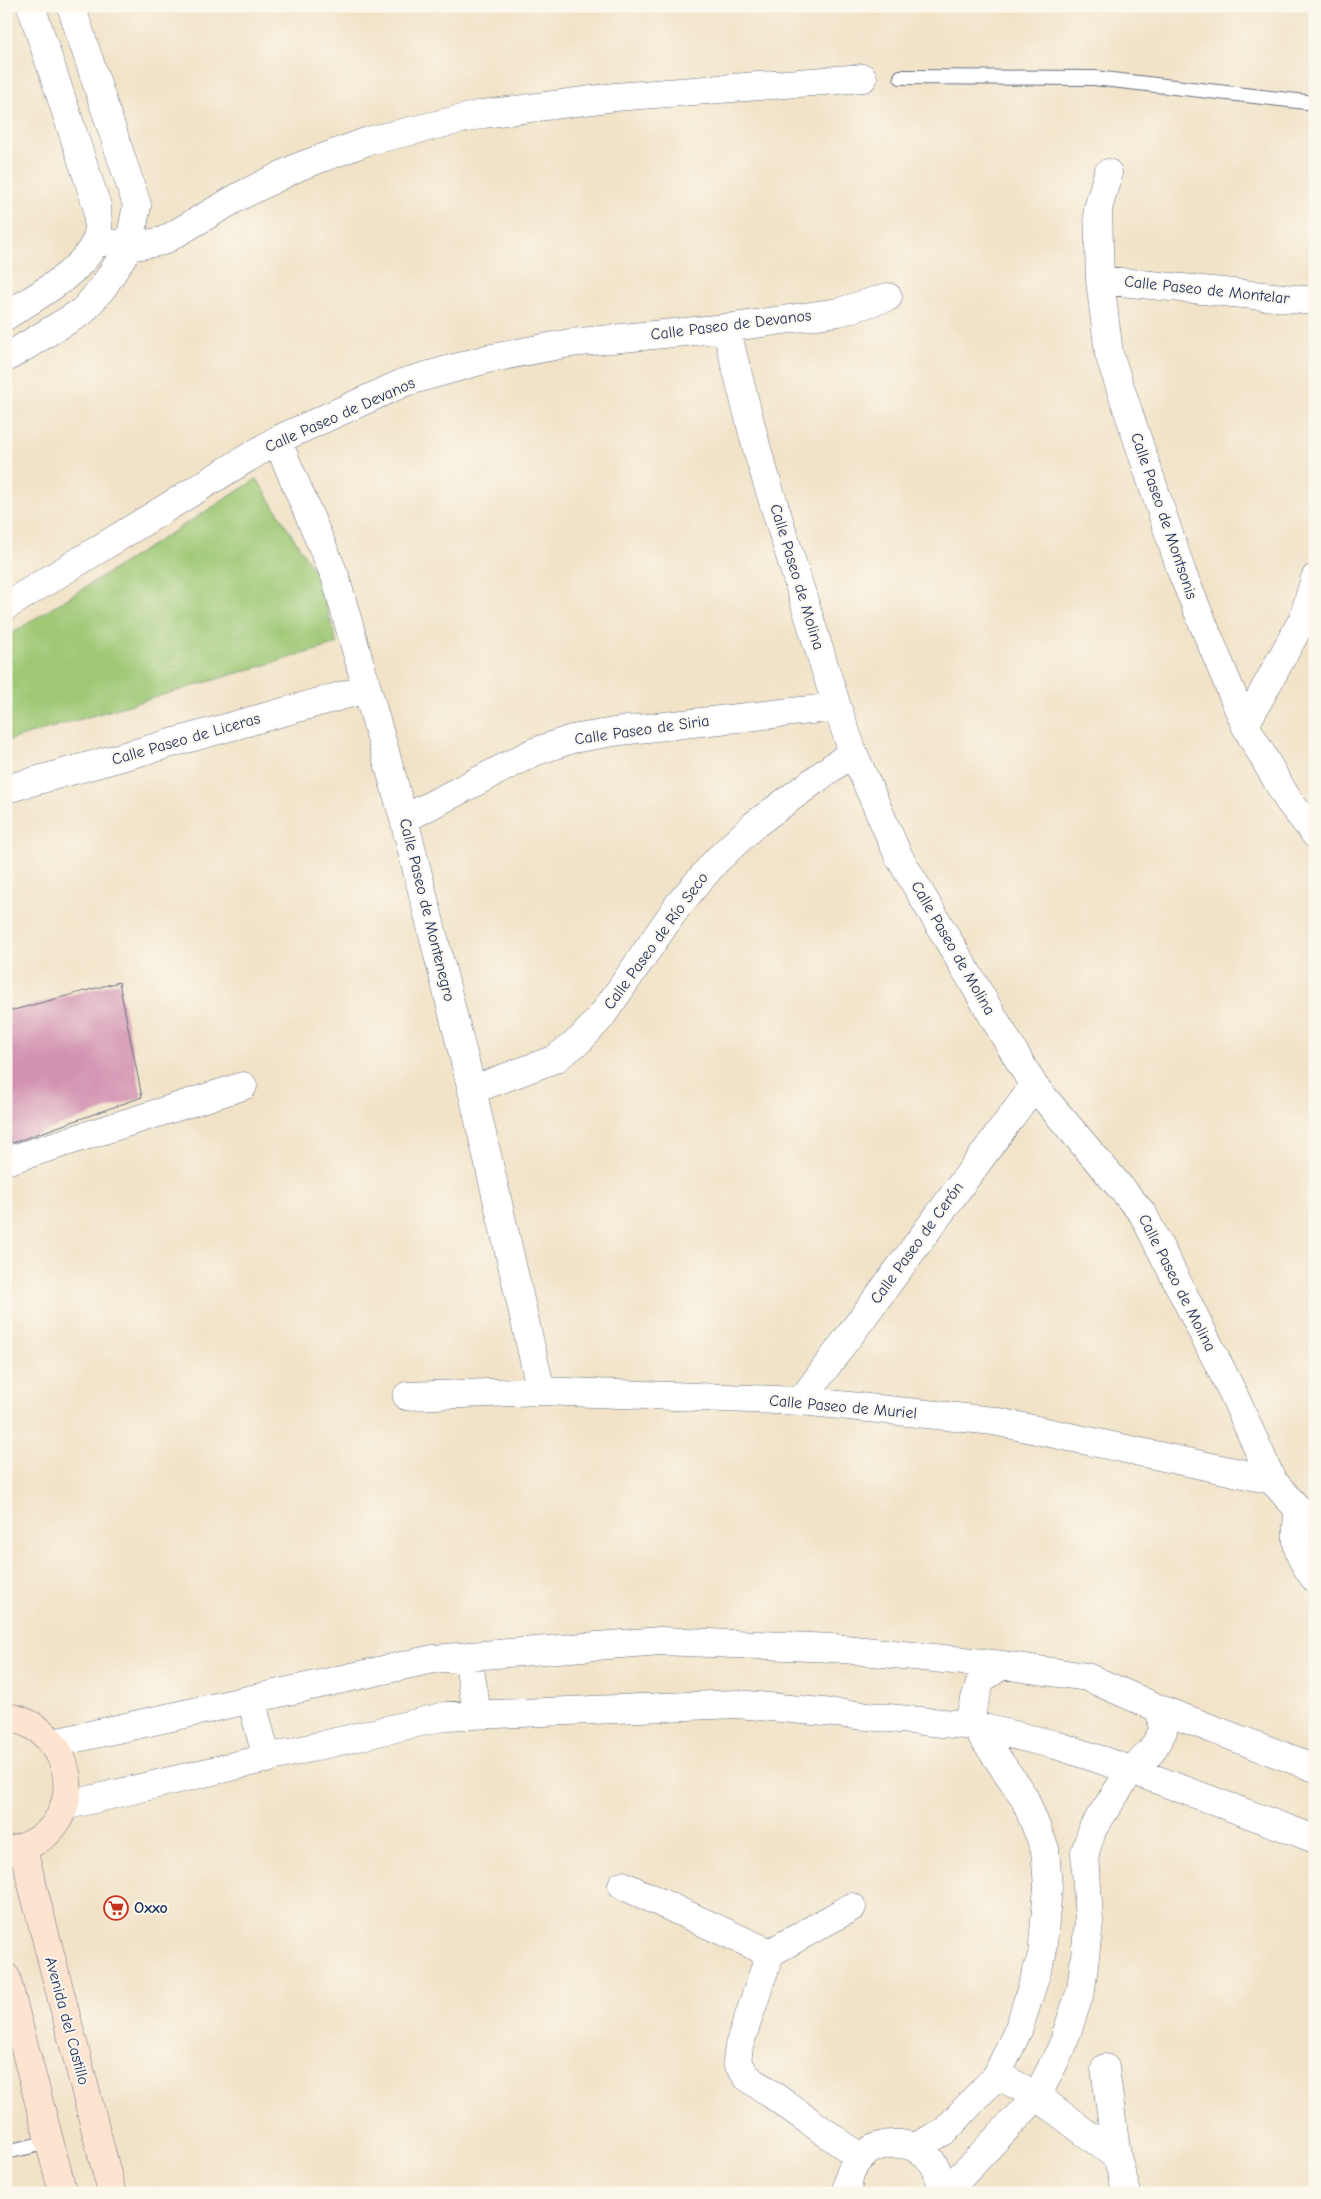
<svg xmlns="http://www.w3.org/2000/svg" width="1321" height="2199" viewBox="0 0 1321 2199" font-family="'Comic Neue',sans-serif">
	<style>
		.green { fill: #9ec875; stroke: #5c7c6a }
		.building { fill: #d291b0 }
		.lines { fill: none; stroke-linecap: round; stroke-linejoin: round }
		.service-casing { stroke: #666e83; stroke-width: 16 }
		.minor-casing { stroke: #666e83; stroke-width: 29 }
		.secondary-casing { stroke: #666e83; stroke-width: 29 }
		.service { stroke: #fff; stroke-width: 14 }
		.minor { stroke: #fff; stroke-width: 28 }
		.secondary { stroke: #fde4d1; stroke-width: 28 }
		.labels { text-anchor: middle; dominant-baseline: central; stroke-width: 4; stroke-linejoin: round; paint-order: stroke }
		.street-label { font-size: 16px; fill: #1b2f5e; stroke: #fbf7ec }
		.poi-label { font-size: 16px; font-weight: bold; fill: #1b2f5e; stroke: #fbf7ec; text-anchor: start }
	</style>
	<rect width="100%" height="100%" fill="#fbf7ec"/>
	<filter id="ink" filterUnits="userSpaceOnUse"><feTurbulence type="fractalNoise" baseFrequency=".02" numOctaves="2"/><feDisplacementMap in="SourceGraphic" scale="10" xChannelSelector="R" yChannelSelector="G"/><feConvolveMatrix kernelMatrix="1 2 1 2 8 2 1 2 1" color-interpolation-filters="sRGB"/></filter>
	<filter id="wash" filterUnits="userSpaceOnUse"><feTurbulence type="fractalNoise" baseFrequency=".0096" numOctaves="4" result="noise"/><feDisplacementMap in="SourceGraphic" scale="20" xChannelSelector="R" yChannelSelector="G"/><feGaussianBlur stdDeviation="1.12" result="paint"/><feColorMatrix in="noise" values="0 0 0 0 0 0 0 0 0 0 0 0 0 0 0 0 0 1.4 0 .05"/><feComposite in="paint" operator="in"/></filter>
	<g filter="url(#wash)">
		<rect width="100%" height="100%" fill="#f2e3c8"/>
		<!-- green -->
		<path class="green" d="M 257,479 L 317,575 L 337,644 L 6,741 L 6,637 Z"/>
		<g id="blocks">
			<!-- building -->
			<path class="building" d="M 119,982 L 142,1097 L 12,1143 L 6,1125 L 6,1012 Z"/>
		</g>
	</g>
	<g filter="url(#ink)">
		<use href="#blocks" fill-opacity="0" stroke="#666e83" stroke-width="1"/>
		<g class="lines">
			<!-- service casing -->
			<g class="service-casing">
				<path id="service" d="M 901,77 L 1094,78 L 1315,103
					M 6,2152 L 50,2142"/>
			</g>
			<!-- minor casing -->
			<g class="minor-casing">
				<path id="minor" d="M 1108,173 L 1098,209 L 1100,280 L 1109,354 L 1182,573 L 1245,725 L 1288,800 L 1315,834
					M 96,240 L 129,247 L 163,241 L 240,196 L 298,167 L 368,141 L 483,114 L 615,97 L 863,78
					M 1100,280 L 1315,301
					M 6,316 C 35,297 80,274 96,241 C 100,232 97,216 97,206 L 31,6
					M 726,328 L 758,453 L 837,707 L 853,752 L 898,855 L 1034,1086 L 1143,1214 L 1232,1391 L 1272,1480 L 1299,1510 L 1315,1514
					M 6,358 L 83,311 L 103,287 L 129,247 L 137,205 L 71,6
					M 277,440 L 335,576 L 404,819 L 472,1090 L 541,1391
					M 6,606 L 277,440 L 405,382 L 487,359 L 570,343 L 726,328 L 839,312 L 888,297
					M 1245,725 L 1303,619 L 1315,578
					M 6,789 L 366,689
					M 404,819 L 534,752 L 572,739 L 620,731 L 837,707
					M 472,1090 L 555,1059 L 580,1040 L 601,1017 L 679,904 L 716,861 L 754,825 L 853,752
					M 6,1161 L 243,1086
					M 407,1396 L 541,1391 L 801,1401 L 994,1421 L 1272,1480
					M 801,1401 L 1034,1086
					M 1299,1510 C 1294,1542 1295,1553 1315,1579
					M 468,1656 L 477,1714
					M 251,1699 L 267,1759
					M 54,1743 L 433,1659 L 660,1641 L 834,1648 L 1003,1665 L 1087,1677 L 1160,1709 L 1315,1768
					M 64,1806 L 446,1716 L 737,1704 L 975,1726 L 1056,1745 L 1131,1770 L 1315,1839
					M 622,1885 L 770,1953
					M 852,1907 L 770,1953 L 739,2046 L 737,2062 L 747,2077 L 860,2157
					M 1105,2068 L 1117,2157 L 1127,2193
					M 997,2075 L 1037,2096 L 1117,2157
					M 915,2147 L 945,2131 L 997,2075 L 1019,2028 L 1042,1955 L 1048,1887 L 1045,1849 L 1024,1797 L 975,1726 L 971,1713 L 981,1679 L 1003,1665
					M 848,2193 C 843,2133 939,2122 942,2193
					M 945,2193 L 1037,2096 L 1062,2047 L 1081,1990 L 1089,1922 L 1085,1852 L 1093,1828 L 1131,1770 L 1151,1752 L 1163,1731 L 1160,1709"/>
			</g>
			<!-- secondary casing -->
			<g class="secondary-casing">
				<path id="secondary" d="M 6,1717 C 57,1723 85,1782 55,1824 C 43,1841 25,1848 6,1852
					M 23,1849 L 112,2193
					M 6,1977 L 63,2193"/>
			</g>
			<!-- service -->
			<use href="#service" class="service"/>
			<!-- minor -->
			<use href="#minor" class="minor"/>
			<!-- secondary -->
			<use href="#secondary" class="secondary"/>
		</g>
	</g>
	<!-- icons -->
	<defs>
		<g id="supermarket-ring" transform="scale(1.25)"><circle r="9.5" fill="#fbf7ec" stroke="#c8321e" stroke-width="1.5"/><path d="M-6-5.5h2.5l.6 2H6L4.5 2H-2.5L-4.4-4H-6ZM-1.5 3.2a1.3 1.3 0 1 0 .1 0ZM3 3.2a1.3 1.3 0 1 0 .1 0Z" fill="#c8321e"/></g>
	</defs>
	<g fill-rule="evenodd">
		<use href="#supermarket-ring" x="116" y="1908"/>
	</g>
	<g class="labels">
		<!-- street labels -->
		<g class="street-label">
			<text transform="translate(1207 290) rotate(6)">Calle Paseo de Montelar</text>
			<text transform="translate(731 325) rotate(-7)">Calle Paseo de Devanos</text>
			<text transform="translate(340 415) rotate(-24)">Calle Paseo de Devanos</text>
			<text transform="translate(1164 516) rotate(71)">Calle Paseo de Montsonis</text>
			<text transform="translate(797 577) rotate(73)">Calle Paseo de Molina</text>
			<text transform="translate(642 730) rotate(-8)">Calle Paseo de Siria</text>
			<text transform="translate(186 739) rotate(-16)">Calle Paseo de Liceras</text>
			<text transform="translate(427 910) rotate(76)">Calle Paseo de Montenegro</text>
			<text transform="translate(656 941) rotate(-54)">Calle Paseo de Río Seco</text>
			<text transform="translate(953 948) rotate(60)">Calle Paseo de Molina</text>
			<text transform="translate(917 1243) rotate(-54)">Calle Paseo de Cerón</text>
			<text transform="translate(1177 1283) rotate(63)">Calle Paseo de Molina</text>
			<text transform="translate(843 1407) rotate(5)">Calle Paseo de Muriel</text>
			<text transform="translate(67 2021) rotate(75)">Avenida del Castillo</text>
		</g>
		<!-- poi labels -->
		<g class="poi-label">
			<text x="134" y="1908">Oxxo</text>
		</g>
	</g>
	<!-- margin -->
	<rect width="1321" height="2199" fill="none" stroke="#fbf7ec" stroke-width="25"/>
</svg>
